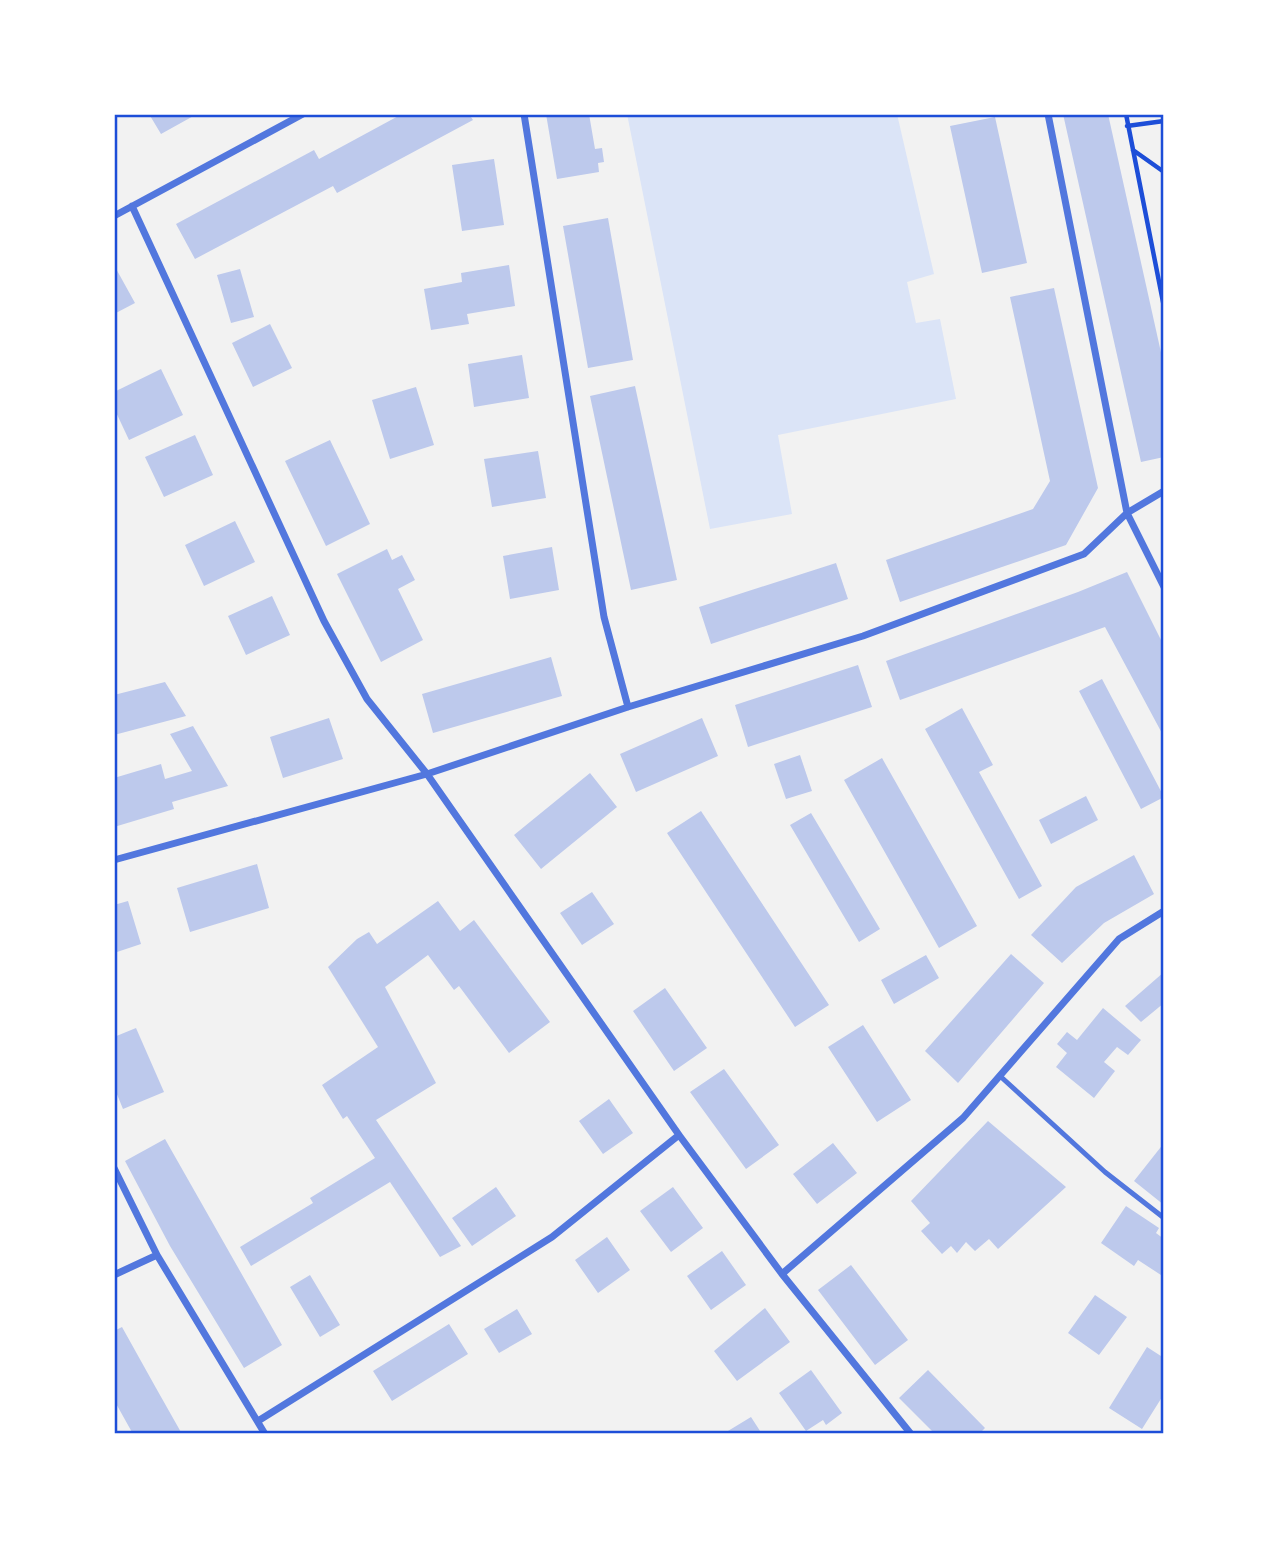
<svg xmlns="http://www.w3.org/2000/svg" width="1278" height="1548" viewBox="0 0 1278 1548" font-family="Barlow,sans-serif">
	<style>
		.green { fill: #dbe4f7 }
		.building { fill: #bdc9ec }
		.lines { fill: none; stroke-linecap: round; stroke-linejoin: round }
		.path { stroke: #1d4ed8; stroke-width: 4.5 }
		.service { stroke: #5277de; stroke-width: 5 }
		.minor { stroke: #5277de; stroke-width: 7 }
		.neatline { fill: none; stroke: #1d4ed8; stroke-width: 2.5 }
	</style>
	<rect width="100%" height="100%" fill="#f2f2f2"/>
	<!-- green -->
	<path class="green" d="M 627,114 L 897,114 L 934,274 L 907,282 L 916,323 L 940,319 L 956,399 L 778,435 L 792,514 L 710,529 Z"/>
	<!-- building -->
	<path class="building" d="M 149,114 L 197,114 L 161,134 Z
		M 402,114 L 469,114 L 473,120 L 337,193 L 333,186 L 195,259 L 176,224 L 314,150 L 319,159 Z
		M 546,114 L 589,114 L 595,149 L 602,148 L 604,162 L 598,163 L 599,172 L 557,179 Z
		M 1063,114 L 1108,114 L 1164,366 L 1164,457 L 1141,462 Z
		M 995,117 L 1027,263 L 982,273 L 950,126 Z
		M 494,159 L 504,225 L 462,231 L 452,165 Z
		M 608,218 L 633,360 L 588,368 L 563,226 Z
		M 114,265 L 135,303 L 114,314 Z
		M 509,265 L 515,306 L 467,314 L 469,324 L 431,330 L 424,289 L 462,282 L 461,273 Z
		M 240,269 L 254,317 L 231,323 L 217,275 Z
		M 1054,288 L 1098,488 L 1066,545 L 900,602 L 886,560 L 1033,509 L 1050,481 L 1010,297 Z
		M 270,324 L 292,368 L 253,387 L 232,343 Z
		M 522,355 L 529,398 L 474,407 L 468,364 Z
		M 161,369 L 183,415 L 129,440 L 114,408 L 114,392 Z
		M 635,386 L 677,580 L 631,590 L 590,396 Z
		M 416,387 L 434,445 L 390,459 L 372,400 Z
		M 195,435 L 213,475 L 164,497 L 145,457 Z
		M 330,440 L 370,524 L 326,546 L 285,461 Z
		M 538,451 L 546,498 L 492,507 L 484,459 Z
		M 235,521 L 255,562 L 204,586 L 185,545 Z
		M 552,547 L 559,590 L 510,599 L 503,556 Z
		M 387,549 L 392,560 L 402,555 L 415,580 L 398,589 L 423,640 L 381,662 L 337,574 Z
		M 836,563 L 848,599 L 711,644 L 699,607 Z
		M 1127,572 L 1164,646 L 1164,737 L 1105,627 L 900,700 L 886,661 L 1078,592 Z
		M 272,596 L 290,635 L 246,655 L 228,616 Z
		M 551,657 L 562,696 L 433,733 L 422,694 Z
		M 858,665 L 872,707 L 748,747 L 735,705 Z
		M 1102,679 L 1164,797 L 1141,809 L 1079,691 Z
		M 165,682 L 186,716 L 114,735 L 114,695 Z
		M 962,708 L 993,765 L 979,772 L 1042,886 L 1019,899 L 925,729 Z
		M 329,718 L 343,759 L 283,778 L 270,737 Z
		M 702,718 L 718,756 L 636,792 L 620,754 Z
		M 193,726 L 228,786 L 172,802 L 174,809 L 114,827 L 114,778 L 161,764 L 165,779 L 192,771 L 170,734 Z
		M 800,755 L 812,791 L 786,799 L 774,764 Z
		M 882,758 L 977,926 L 939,948 L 844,780 Z
		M 590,773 L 617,807 L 541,869 L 514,835 Z
		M 1086,796 L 1098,820 L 1051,844 L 1039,820 Z
		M 701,811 L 829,1005 L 795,1027 L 667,833 Z
		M 811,813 L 880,929 L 859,942 L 790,825 Z
		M 1134,855 L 1154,894 L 1104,923 L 1062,963 L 1031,935 L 1076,887 Z
		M 257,864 L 269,908 L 190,932 L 177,888 Z
		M 592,892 L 614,924 L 582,945 L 560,913 Z
		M 128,901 L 141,944 L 114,953 L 114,905 Z
		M 438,901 L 460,931 L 474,920 L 550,1022 L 509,1053 L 459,986 L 454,990 L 428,955 L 385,987 L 436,1083 L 376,1120 L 461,1246 L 440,1257 L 390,1182 L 251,1266 L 240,1247 L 313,1203 L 310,1198 L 375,1158 L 347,1116 L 343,1119 L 322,1085 L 378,1047 L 328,967 L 357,939 L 369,932 L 377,944 Z
		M 1011,954 L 1044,983 L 958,1083 L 925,1051 Z
		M 926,955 L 939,978 L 894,1004 L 881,980 Z
		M 1164,972 L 1164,1003 L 1141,1022 L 1125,1006 Z
		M 665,988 L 707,1048 L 674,1071 L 633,1011 Z
		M 1103,1008 L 1141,1040 L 1128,1055 L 1117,1047 L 1104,1062 L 1115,1071 L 1094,1098 L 1056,1067 L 1067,1053 L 1057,1044 L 1067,1032 L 1077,1040 Z
		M 863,1025 L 911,1100 L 877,1122 L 828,1047 Z
		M 136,1028 L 164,1092 L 123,1109 L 114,1087 L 114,1037 Z
		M 724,1069 L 779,1145 L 746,1169 L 690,1092 Z
		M 609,1099 L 633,1133 L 603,1154 L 579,1121 Z
		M 988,1121 L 1066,1187 L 998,1249 L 989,1239 L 975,1251 L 966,1242 L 957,1253 L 951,1246 L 942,1254 L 921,1231 L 930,1223 L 911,1201 Z
		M 165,1139 L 282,1345 L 244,1368 L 170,1246 L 125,1161 Z
		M 833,1143 L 857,1173 L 817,1204 L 793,1174 Z
		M 1164,1143 L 1164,1205 L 1134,1181 Z
		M 496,1187 L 516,1216 L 472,1246 L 452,1218 Z
		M 673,1187 L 703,1228 L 671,1252 L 640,1211 Z
		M 1126,1206 L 1159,1228 L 1156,1233 L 1164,1239 L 1164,1277 L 1138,1260 L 1134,1266 L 1101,1243 Z
		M 607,1237 L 630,1270 L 598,1293 L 575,1260 Z
		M 722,1251 L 746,1285 L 711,1310 L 687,1276 Z
		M 851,1265 L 908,1340 L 875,1365 L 818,1290 Z
		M 310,1275 L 340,1325 L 320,1337 L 290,1287 Z
		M 1095,1295 L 1127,1317 L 1099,1355 L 1068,1333 Z
		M 765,1308 L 790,1342 L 737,1381 L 714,1351 Z
		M 517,1309 L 532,1334 L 499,1353 L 484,1329 Z
		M 449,1324 L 468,1354 L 392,1401 L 373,1371 Z
		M 122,1327 L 156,1388 L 182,1434 L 133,1434 L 114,1400 L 114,1331 Z
		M 1147,1347 L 1164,1358 L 1164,1394 L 1142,1429 L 1109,1408 Z
		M 811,1370 L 842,1413 L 826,1425 L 823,1420 L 806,1431 L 779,1393 Z
		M 928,1370 L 985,1428 L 979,1434 L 935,1434 L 899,1398 Z
		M 751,1417 L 762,1434 L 723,1434 Z"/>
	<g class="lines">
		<!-- path -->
		<path class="path" d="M 1126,114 L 1164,307
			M 1127,126 L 1164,121
			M 1133,150 L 1164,172"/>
		<!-- service -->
		<path class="service" d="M 1000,1076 L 1105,1172 L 1164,1218"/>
		<!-- minor -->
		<path class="minor" d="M 524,114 L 604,617 L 628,707
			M 1048,114 L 1127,513 L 1164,587
			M 132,206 L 324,621 L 367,699 L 427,774 L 679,1135 L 782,1274 L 911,1434
			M 114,216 L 303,114
			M 114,860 L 427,774 L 628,707 L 863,636 L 1084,554 L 1127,513 L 1164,491
			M 114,1168 L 157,1255 L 265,1434
			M 782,1274 L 963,1118 L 1119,939 L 1164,911
			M 114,1275 L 157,1255
			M 258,1421 L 552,1237 L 679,1135"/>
	</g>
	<!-- border -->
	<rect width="1278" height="1548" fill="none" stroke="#ffffff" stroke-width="231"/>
	<rect x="116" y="116" width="1046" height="1316" class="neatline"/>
</svg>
